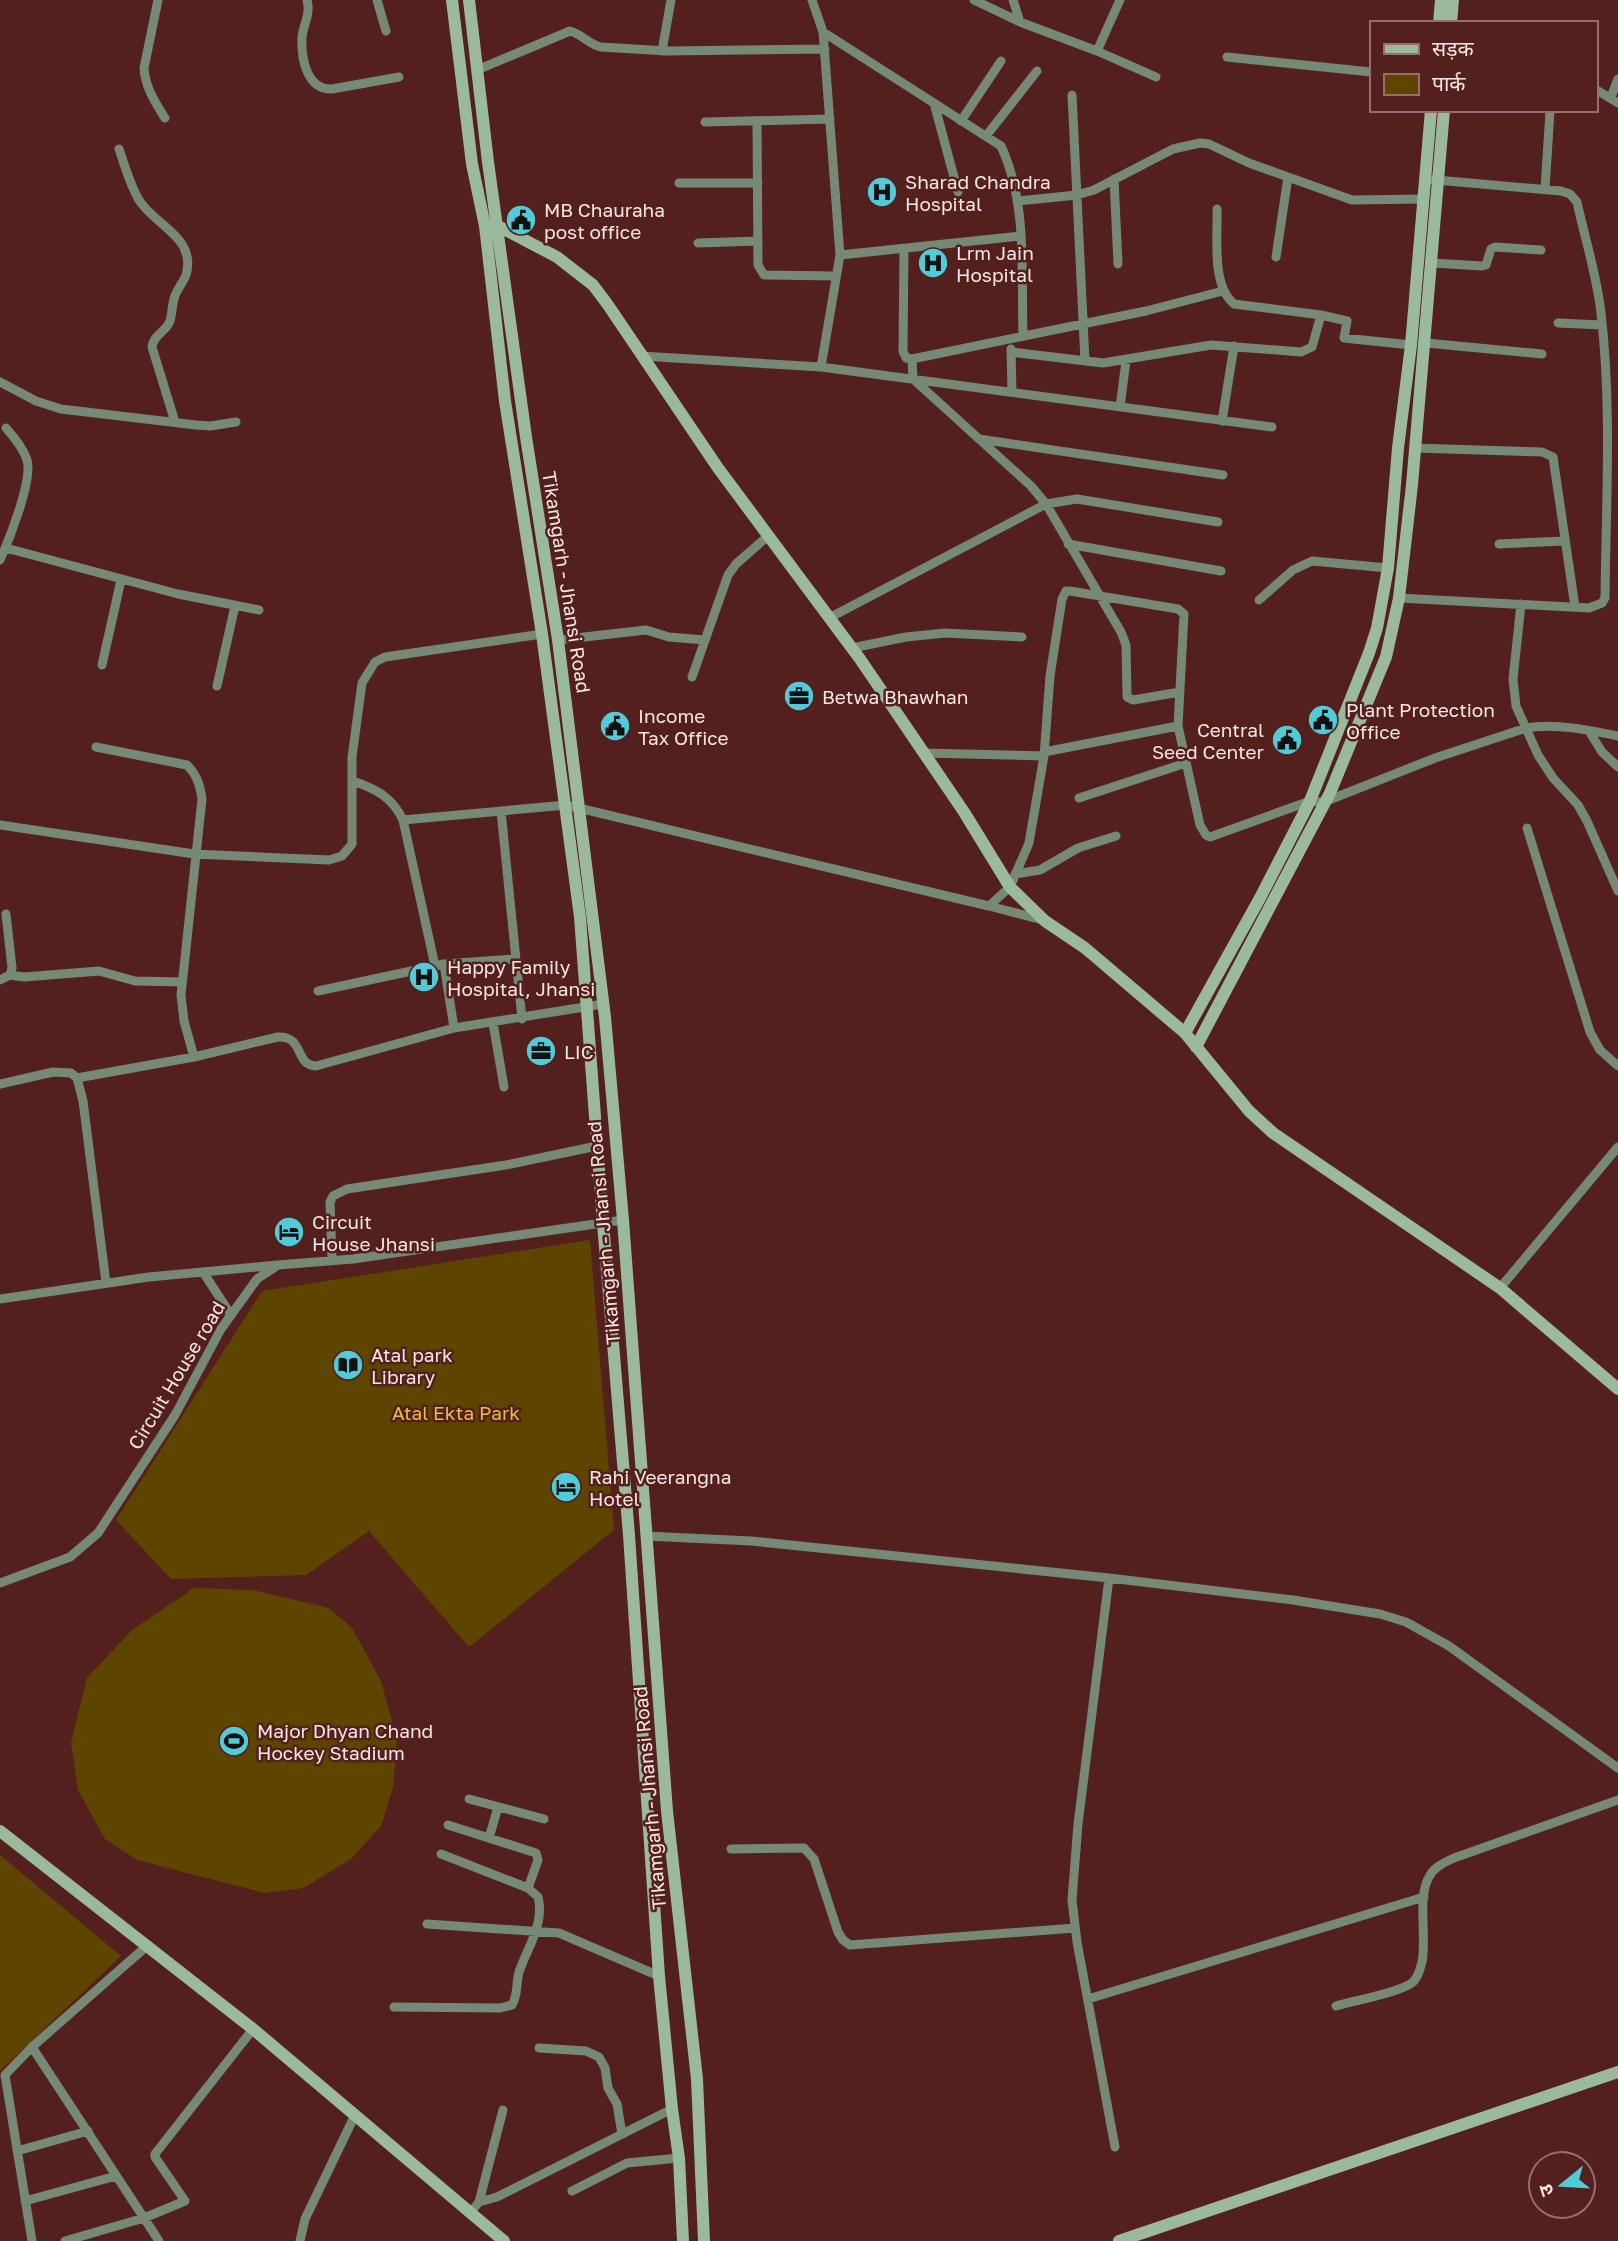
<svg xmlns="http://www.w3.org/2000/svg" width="1618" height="2241" viewBox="0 0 1618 2241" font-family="'Golos Text','Noto Sans Devanagari',sans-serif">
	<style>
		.green { fill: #5d4500 }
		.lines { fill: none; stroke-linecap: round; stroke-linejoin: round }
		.street { stroke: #768876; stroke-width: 9 }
		.secondary { stroke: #9bb99c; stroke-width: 12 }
		.labels { text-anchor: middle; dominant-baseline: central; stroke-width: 5; stroke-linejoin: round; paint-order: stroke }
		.poi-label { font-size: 19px; fill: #fbe6e4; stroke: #53201d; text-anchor: start }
		.street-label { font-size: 19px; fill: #fbe6e4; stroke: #53201d }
		.park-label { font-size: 19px; fill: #e9bb4c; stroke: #53201d }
	</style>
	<rect width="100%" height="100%" fill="#53201d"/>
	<!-- green -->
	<path class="green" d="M 590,1240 L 614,1530 L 469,1647 L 369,1531 L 306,1575 L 171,1579 L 116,1520 L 262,1291 Z
		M 194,1588 L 253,1590 L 329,1608 L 352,1628 L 381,1681 L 397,1739 L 393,1787 L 381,1826 L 351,1859 L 303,1888 L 265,1893 L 137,1860 L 105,1839 L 78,1790 L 71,1743 L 87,1678 L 132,1630 Z
		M 0,1855 L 121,1956 L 0,2071 Z"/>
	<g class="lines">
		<!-- street -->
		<path class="street" d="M 158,0 L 144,68 C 145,87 155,102 165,118
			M 307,0 C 311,15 303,24 302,38 C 301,59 307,90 332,89 L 399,77
			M 377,0 L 386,31
			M 812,0 L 823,32 L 1001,146 C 1028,204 1021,273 1023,336
			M 974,0 L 1020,22 L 1097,51 L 1120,0
			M 1013,0 L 1020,22
			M 662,51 L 671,0
			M 1097,51 L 1156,77
			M 1227,57 L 1371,72
			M 477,70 L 570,31 C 582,34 589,45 601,47 L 667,51 L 825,49
			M 1595,89 L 1618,103
			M 1072,95 L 1085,361
			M 1611,97 L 1618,79
			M 934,103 L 958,192
			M 757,121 L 758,265 L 764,275 L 836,276
			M 961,121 L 1001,61
			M 705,122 L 830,119
			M 986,136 L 1037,71
			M 119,149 C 125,166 130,185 139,200 C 154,225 197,237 186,275 C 183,283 176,290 174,299 C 172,306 172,314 170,321 C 166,332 153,335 152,347 L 175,422
			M 1114,179 L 1118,264
			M 679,183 L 758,183
			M 1545,189 L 1550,111
			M 1018,201 L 1077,195 L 1094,190 L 1173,149 L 1200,143 L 1209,144 L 1249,163 L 1352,200 L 1423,199
			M 1217,209 C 1218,237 1211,285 1234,304 L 1321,315 L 1347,321 L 1344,338 L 1411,345
			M 698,243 L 758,241
			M 904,249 L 903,351 L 906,358 L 912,359
			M 840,255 L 1021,236
			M 1276,257 L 1288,177
			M 1432,263 L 1482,266 L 1486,265 L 1491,249 L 1495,247 L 1541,250
			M 1558,323 L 1602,325
			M 1426,343 L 1542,354
			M 1011,349 L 1012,392
			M 1011,352 L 1103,363 L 1211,345 L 1301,352 L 1312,347 L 1321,315
			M 641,356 L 821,367 L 1272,427
			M 821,367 L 840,255 L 823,32
			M 0,382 L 36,401 L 61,409 L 196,425 L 210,426 L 236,422
			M 1120,407 L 1126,361
			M 1222,421 L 1234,346
			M 979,439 L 1223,475
			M 1415,448 L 1542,452 L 1553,457 L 1575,607
			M 1068,544 L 1221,571
			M 1499,544 L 1565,541
			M 6,548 L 178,594 L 259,610
			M 0,560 C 9,540 33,480 27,460 C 23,448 15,438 6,428
			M 1399,598 L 1589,608 L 1602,603 L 1605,598 C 1606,503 1612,407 1601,313 C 1597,276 1585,239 1577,202 L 1570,194 L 1561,191 L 1425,179
			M 1259,600 L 1293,570 L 1312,561 L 1388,568
			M 1521,604 L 1513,679 L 1516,706 L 1538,755 L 1553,778 L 1578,805 L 1587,821 L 1618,891
			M 829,618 L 1046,504 L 1077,499 L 1218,522
			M 558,640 L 646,630 L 669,637 L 705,640
			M 852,648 L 906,637 L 945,633 L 1022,637
			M 102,665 L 121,580
			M 692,677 L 728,575 L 736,564 L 768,536
			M 217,686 L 235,606
			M 1180,692 L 1133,700 L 1127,697 L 1126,645 L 1121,632 L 1046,504 L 1031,486 L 913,379 L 912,359 L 1146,311 L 1223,291
			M 1589,731 L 1602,752 L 1618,767
			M 96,747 L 187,765 C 197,775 200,785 202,799 L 181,995 L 184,1021 L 194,1057
			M 1044,752 L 1178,726
			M 924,753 L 1044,756 L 1050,676 L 1062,599 L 1066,591 L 1070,591 L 1178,609 L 1184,614 L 1178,726 L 1200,825 L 1206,835 L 1210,837 L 1310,801 L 1324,802 L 1435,758 L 1526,728 C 1555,723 1589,730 1618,736
			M 353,781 C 376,789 392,797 403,820 L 435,966
			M 1079,798 L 1186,763
			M 501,811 L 522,1019
			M 403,820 L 566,805 L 989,906 L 1010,887 L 1029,843 L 1044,756
			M 0,825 L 194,854 L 329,860 L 342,856 L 352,844 L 352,757 L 362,683 L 375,662 L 385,657 L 542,634
			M 1527,828 L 1590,1032 L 1600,1050 L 1618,1066
			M 1015,874 L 1040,870 L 1078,848 L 1116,836
			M 989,906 L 1043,920
			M 444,964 L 515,959
			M 10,975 L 24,977 L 99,971 L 135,981 L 182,982
			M 0,980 L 10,975 L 12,968 L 6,914
			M 318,991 L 444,964 L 454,1028
			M 493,1023 L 504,1087
			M 77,1078 L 194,1057 L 278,1037 C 305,1036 294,1065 316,1066 L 454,1028 L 603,1004
			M 0,1084 L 53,1072 L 71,1073 L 77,1078 L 83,1101 L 106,1283
			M 332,1260 L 330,1202 L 333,1196 L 347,1189 L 506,1165 L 597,1146
			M 203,1272 L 231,1315
			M 1500,1288 L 1618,1147
			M 0,1299 L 149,1277 L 277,1265
			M 646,1536 L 751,1541 L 1109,1578 L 1293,1600 L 1380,1614 L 1406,1622 L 1449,1646 L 1618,1768
			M 1109,1578 L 1078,1824 L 1072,1900 L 1077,1942 L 1115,2147
			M 0,1583 L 70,1557 L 98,1533 L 175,1415 L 221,1329 L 257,1279 L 278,1265 L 353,1259 L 623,1220
			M 469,1799 L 544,1819
			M 448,1825 L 536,1853 L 538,1860 L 528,1888
			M 489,1838 L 498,1807
			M 731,1849 L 804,1848 L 814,1859 L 838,1932 L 843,1940 L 850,1945 L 1075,1928
			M 427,1924 L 559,1933 L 659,1976
			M 148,1945 L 32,2047 L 159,2241
			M 1088,1999 L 1424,1897
			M 1336,2006 C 1353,2001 1402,1992 1413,1982 C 1419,1976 1420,1969 1422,1962 C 1427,1938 1417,1897 1429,1877 C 1434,1867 1445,1862 1454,1858 L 1618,1800
			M 394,2007 L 500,2008 L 512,2005 C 518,1996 516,1983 519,1972 C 527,1949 545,1923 538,1897 L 528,1888 L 441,1854
			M 539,2048 L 586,2051 L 599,2057 L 605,2068 L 608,2088 L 617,2104 L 622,2134
			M 17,2151 L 88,2131
			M 572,2191 L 627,2163 L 679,2158
			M 25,2201 L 116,2176
			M 479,2202 L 497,2197 L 672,2109
			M 470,2213 L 479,2202 L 503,2110
			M 32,2241 L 5,2075 L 32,2047
			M 65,2241 L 144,2218 L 185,2201 L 155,2157 L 155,2154 L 253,2029
			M 300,2241 L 305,2219 L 355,2115"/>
		<!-- secondary -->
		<path class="secondary" d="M 452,0 L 472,164 L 485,226 L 505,401 L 542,634 L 580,917 L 603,1223 L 629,1535 L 659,1976 L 672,2109 L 679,2158 L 683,2241
			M 469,0 L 488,162 L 526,437 L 558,640 L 605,1017 L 623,1220 L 667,1811 L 697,2079 L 704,2241
			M 1439,23 L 1441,0
			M 1451,23 L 1453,0
			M 494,226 L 498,226 L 557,257 L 593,285 L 608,305 L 718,468 L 860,659 L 964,812 L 1010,887 L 1045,921 L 1085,948 L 1185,1033 L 1249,1111 L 1273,1133 L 1500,1288 L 1618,1389
			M 1185,1033 L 1260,898 L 1310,801 L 1369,653 L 1377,628 L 1388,568 L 1398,448 L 1411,345 L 1431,110
			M 1196,1047 L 1330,793 L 1386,657 L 1399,598 L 1412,485 L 1444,110
			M 0,1831 L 253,2029 L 504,2241
			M 1119,2241 L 1618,2072"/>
	</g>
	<!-- icons -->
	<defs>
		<g id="hospital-disc" transform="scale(1.575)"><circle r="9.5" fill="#52cbd9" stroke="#53201d"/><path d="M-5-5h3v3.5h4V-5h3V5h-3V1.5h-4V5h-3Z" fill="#111"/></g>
		<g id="civic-disc" transform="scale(1.575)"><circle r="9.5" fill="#52cbd9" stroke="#53201d"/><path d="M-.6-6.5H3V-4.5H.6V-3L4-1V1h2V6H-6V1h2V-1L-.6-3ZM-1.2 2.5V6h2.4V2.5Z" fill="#111"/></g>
		<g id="office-disc" transform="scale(1.575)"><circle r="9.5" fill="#52cbd9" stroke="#53201d"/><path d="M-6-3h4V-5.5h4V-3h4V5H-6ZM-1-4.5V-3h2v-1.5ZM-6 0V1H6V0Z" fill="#111"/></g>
		<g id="hotel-disc" transform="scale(1.575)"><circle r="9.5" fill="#52cbd9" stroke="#53201d"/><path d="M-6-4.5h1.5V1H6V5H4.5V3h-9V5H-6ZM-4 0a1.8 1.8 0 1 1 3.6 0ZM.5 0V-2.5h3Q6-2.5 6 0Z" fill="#111"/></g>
		<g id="library-disc" transform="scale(1.575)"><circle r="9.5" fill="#52cbd9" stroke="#53201d"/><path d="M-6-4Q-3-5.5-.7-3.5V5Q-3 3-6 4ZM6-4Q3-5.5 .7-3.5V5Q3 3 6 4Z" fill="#111"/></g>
		<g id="stadium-disc" transform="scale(1.575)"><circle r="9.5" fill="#52cbd9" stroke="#53201d"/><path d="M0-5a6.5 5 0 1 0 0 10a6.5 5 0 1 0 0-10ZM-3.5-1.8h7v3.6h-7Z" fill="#111"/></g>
	</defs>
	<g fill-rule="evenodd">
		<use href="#hospital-disc" x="882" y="192"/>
		<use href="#civic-disc" x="521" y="220"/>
		<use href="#hospital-disc" x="933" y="263"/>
		<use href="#office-disc" x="799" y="696"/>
		<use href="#civic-disc" x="1323" y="720"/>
		<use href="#civic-disc" x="615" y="726"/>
		<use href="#civic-disc" x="1287" y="740"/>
		<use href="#hospital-disc" x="424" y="977"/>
		<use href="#office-disc" x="541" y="1051"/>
		<use href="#hotel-disc" x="289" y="1232"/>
		<use href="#library-disc" x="348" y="1365"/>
		<use href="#hotel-disc" x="566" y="1487"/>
		<use href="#stadium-disc" x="234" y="1741"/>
	</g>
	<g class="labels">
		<!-- poi labels -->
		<g class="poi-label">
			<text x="905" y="181">Sharad Chandra<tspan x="905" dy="22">Hospital</tspan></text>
			<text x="544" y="209">MB Chauraha<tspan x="544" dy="22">post office</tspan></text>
			<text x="956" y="252">Lrm Jain<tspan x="956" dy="22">Hospital</tspan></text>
			<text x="822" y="696">Betwa Bhawhan</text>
			<text x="1346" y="709">Plant Protection<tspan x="1346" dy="22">Office</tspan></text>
			<text x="638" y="715">Income<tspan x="638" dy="22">Tax Office</tspan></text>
			<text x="1264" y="729" text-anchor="end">Central<tspan x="1264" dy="22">Seed Center</tspan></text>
			<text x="447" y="966">Happy Family<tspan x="447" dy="22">Hospital, Jhansi</tspan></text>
			<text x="564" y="1051">LIC</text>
			<text x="312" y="1221">Circuit<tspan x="312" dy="22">House Jhansi</tspan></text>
			<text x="371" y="1354">Atal park<tspan x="371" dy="22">Library</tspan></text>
			<text x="589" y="1476">Rahi Veerangna<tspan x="589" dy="22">Hotel</tspan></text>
			<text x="257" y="1730">Major Dhyan Chand<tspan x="257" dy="22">Hockey Stadium</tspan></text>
		</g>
		<!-- street labels -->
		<g class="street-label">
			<text transform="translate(567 582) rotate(81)">Tikamgarh - Jhansi Road</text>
			<text transform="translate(603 1233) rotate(-95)">Tikamgarh - Jhansi Road</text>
			<text transform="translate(176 1375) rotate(-59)">Circuit House road</text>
			<text transform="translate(649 1798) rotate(-95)">Tikamgarh - Jhansi Road</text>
		</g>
		<!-- park labels -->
		<g class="park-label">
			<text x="456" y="1412">Atal Ekta Park</text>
		</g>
	</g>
	<!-- legend -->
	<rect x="1370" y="21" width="228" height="91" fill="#53201d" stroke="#966f6d" stroke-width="2"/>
	<rect x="1384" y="44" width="35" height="10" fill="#9bb99c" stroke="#966f6d" stroke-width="2"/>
	<text x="1432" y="56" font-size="21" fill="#fbe6e4">सड़क</text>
	<rect x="1384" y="74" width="35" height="21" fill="#5d4500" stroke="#966f6d" stroke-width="2"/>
	<text x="1432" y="91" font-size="21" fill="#fbe6e4">पार्क</text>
	<!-- north arrow -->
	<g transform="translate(1562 2185) rotate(252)"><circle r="33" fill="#53201d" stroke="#966f6d" stroke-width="2"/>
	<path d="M0-5L12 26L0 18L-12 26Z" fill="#52cbd9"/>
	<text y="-10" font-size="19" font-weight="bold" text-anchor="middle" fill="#fbe6e4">उ</text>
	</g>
</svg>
